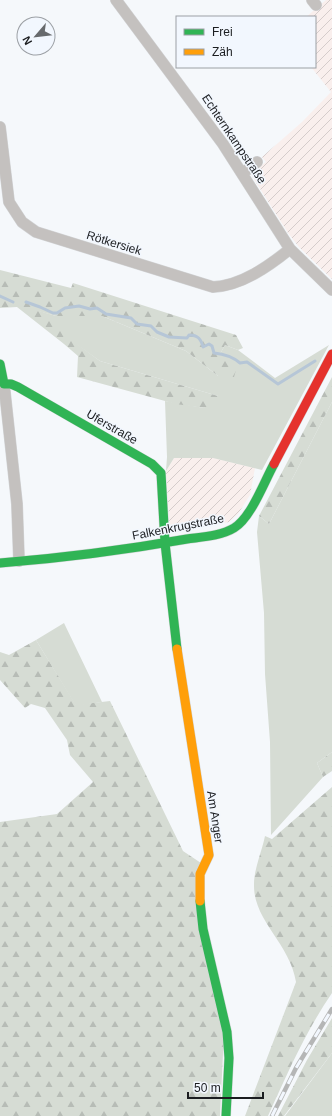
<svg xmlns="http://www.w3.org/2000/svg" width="332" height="1116" viewBox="0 0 332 1116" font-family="Arial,sans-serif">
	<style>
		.industrial { fill: url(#industrial-furrows) }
		.green { fill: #d6dcd4 }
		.forest { fill: url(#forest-firs) }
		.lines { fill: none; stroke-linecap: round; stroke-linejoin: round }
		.stream { stroke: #b6c6d7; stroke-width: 3 }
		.street-casing { stroke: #d3d5d7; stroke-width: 12 }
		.fast-casing { stroke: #d3d5d7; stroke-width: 10 }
		.slow-casing { stroke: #d3d5d7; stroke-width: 10 }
		.jam-casing { stroke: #d3d5d7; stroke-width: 10 }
		.street { stroke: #c4c1bf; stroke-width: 11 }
		.fast { stroke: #30b455; stroke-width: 9 }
		.slow { stroke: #ff9f0a; stroke-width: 9 }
		.jam { stroke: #e5322d; stroke-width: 9 }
		.rail-casing { stroke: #b5b6b6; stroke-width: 4.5 }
		.rail { stroke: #f2f7fe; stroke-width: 3; stroke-dasharray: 9; stroke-linecap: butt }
		.labels { text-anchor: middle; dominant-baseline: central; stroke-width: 3; stroke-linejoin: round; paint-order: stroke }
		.street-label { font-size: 12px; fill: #1b1d20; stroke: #f2f7fe }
	</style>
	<defs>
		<pattern id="industrial-furrows" width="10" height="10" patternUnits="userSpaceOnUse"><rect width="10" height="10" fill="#f9efed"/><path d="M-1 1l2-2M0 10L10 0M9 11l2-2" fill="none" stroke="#d5cccb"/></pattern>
		<pattern id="forest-firs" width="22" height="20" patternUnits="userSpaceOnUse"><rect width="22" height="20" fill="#d6dcd4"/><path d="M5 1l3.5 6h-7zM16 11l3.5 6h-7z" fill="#b7bcb6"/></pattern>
	</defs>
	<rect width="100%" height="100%" fill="#f5f8fb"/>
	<!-- industrial -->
	<path class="industrial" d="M 326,0 L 332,0 L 332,279 L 299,247 L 288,233 L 250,173 L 266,162 L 262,157 L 302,122 L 331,92 L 311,67 L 315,67 L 315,17 L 306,17 Z
		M 174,458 L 214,458 L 255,468 L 250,495 L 238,514 L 229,522 L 170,533 L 166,471 Z"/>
	<!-- green -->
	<path class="green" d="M 36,310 L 56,316 L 102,316 L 186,351 L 218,376 L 220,354 L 225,345 L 238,350 L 275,378 L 329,345 L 262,470 L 213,458 L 174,458 L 166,471 L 167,457 L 165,401 L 204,408 L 218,396 L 100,361 L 76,344 Z
		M 332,402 L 332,752 L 317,763 L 323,777 L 271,835 L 270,742 L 265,674 L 264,613 L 257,532 L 259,516 L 269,524 Z
		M 64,623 L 102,702 L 76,706 L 36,640 Z
		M 332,1053 L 332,1116 L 285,1116 Z"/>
	<!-- forest -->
	<path class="forest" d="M 0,270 L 71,288 L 73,283 L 236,335 L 243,348 L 238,350 L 225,345 L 220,354 L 236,370 L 234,377 L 218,376 L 186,351 L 102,316 L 56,316 L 38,311 L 77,334 L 77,344 L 100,361 L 218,396 L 215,405 L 204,408 L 176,404 L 77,377 L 78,356 L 64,344 L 17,307 L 0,308 Z
		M 332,377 L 332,402 L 269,524 L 259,516 Z
		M 36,640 L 76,705 L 110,701 L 183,851 L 204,865 L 195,895 L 224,1033 L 220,1116 L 0,1116 L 0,822 L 57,814 L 93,782 L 70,755 L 67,740 L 45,708 L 31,704 L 25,708 L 0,680 L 0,652 L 9,655 Z
		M 332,752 L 332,771 L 323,777 L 317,763 Z
		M 332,787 L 332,993 C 306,1031 287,1074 268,1116 L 245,1116 L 296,982 C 290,943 253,921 254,884 C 254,869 262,851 265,836 L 272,839 Z
		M 332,1018 L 332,1053 L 284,1116 L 278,1116 L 307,1060 Z"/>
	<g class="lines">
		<!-- stream -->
		<path class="stream" d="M 0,296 L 13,302
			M 26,302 L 40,307 L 53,313 L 57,313 L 65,308 L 79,306 L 90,309 L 97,308 L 106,314 L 131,318 L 137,324 L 151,326 L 157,332 L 169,337 L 187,338 L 189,335 C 198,335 201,339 203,347 L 209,344 L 212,346 L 214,353 C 224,354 232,356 240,363 L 247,362 L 278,384 L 315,361"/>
		<!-- street casing -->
		<g class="street-casing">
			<path id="street" d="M 116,0 L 223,144 L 290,249 L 332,290
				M 312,0 L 316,5
				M 0,127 L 9,202 L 22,222 L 36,232 L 213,287 C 241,286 269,266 290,249
				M 243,173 L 257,162
				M 4,384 L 17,504 L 19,561"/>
		</g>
		<!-- fast casing -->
		<g class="fast-casing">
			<path id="fast" d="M 0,364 L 4,384 L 11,384 L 18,387 L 152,464 L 161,473 L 165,543 L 177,649
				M 0,563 C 63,558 125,550 187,539 C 201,537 221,536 234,528 C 251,518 264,482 274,464
				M 200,901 L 203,929 L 227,1032 L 229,1058 L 226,1116"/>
		</g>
		<!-- slow casing -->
		<g class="slow-casing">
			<path id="slow" d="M 177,649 L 209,855 L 200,874 L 200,901"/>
		</g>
		<!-- jam casing -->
		<g class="jam-casing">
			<path id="jam" d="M 274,464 L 332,354"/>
		</g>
		<!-- street -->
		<use href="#street" class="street"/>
		<!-- fast -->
		<use href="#fast" class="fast"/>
		<!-- slow -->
		<use href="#slow" class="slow"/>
		<!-- jam -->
		<use href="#jam" class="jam"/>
		<!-- rail casing -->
		<g class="rail-casing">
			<path id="rail" d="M 272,1116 L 296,1068 L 332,1009"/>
		</g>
		<!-- rail -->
		<use href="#rail" class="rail"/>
	</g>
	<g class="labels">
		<!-- street labels -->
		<g class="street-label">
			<text transform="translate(234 139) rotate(56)">Echternkampstraße</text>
			<text transform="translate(114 243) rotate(17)">Rötkersiek</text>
			<text transform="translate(112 427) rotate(30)">Uferstraße</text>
			<text transform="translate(178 527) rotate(-11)">Falkenkrugstraße</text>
			<text transform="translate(215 817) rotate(81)">Am Anger</text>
		</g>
	</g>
	<!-- legend -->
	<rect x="176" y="16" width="140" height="52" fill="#f2f7fe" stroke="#9ca0a5"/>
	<rect x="184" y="29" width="20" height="6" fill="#30b455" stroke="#9ca0a5"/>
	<text x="212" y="36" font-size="12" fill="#1b1d20">Frei</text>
	<rect x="184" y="49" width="20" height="6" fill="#ff9f0a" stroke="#9ca0a5"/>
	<text x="212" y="56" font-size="12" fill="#1b1d20">Zäh</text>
	<!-- north arrow -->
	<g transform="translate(36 36) rotate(242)"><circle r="19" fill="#f2f7fe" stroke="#9ca0a5"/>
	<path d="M0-3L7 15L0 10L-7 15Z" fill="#676a6d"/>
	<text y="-6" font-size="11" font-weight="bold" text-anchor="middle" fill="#1b1d20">N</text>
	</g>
	<!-- scale -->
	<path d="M188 1092v6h75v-6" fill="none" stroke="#1b1d20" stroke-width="2"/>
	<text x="194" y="1092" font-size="12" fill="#1b1d20" stroke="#f2f7fe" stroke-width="3" paint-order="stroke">50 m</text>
</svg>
